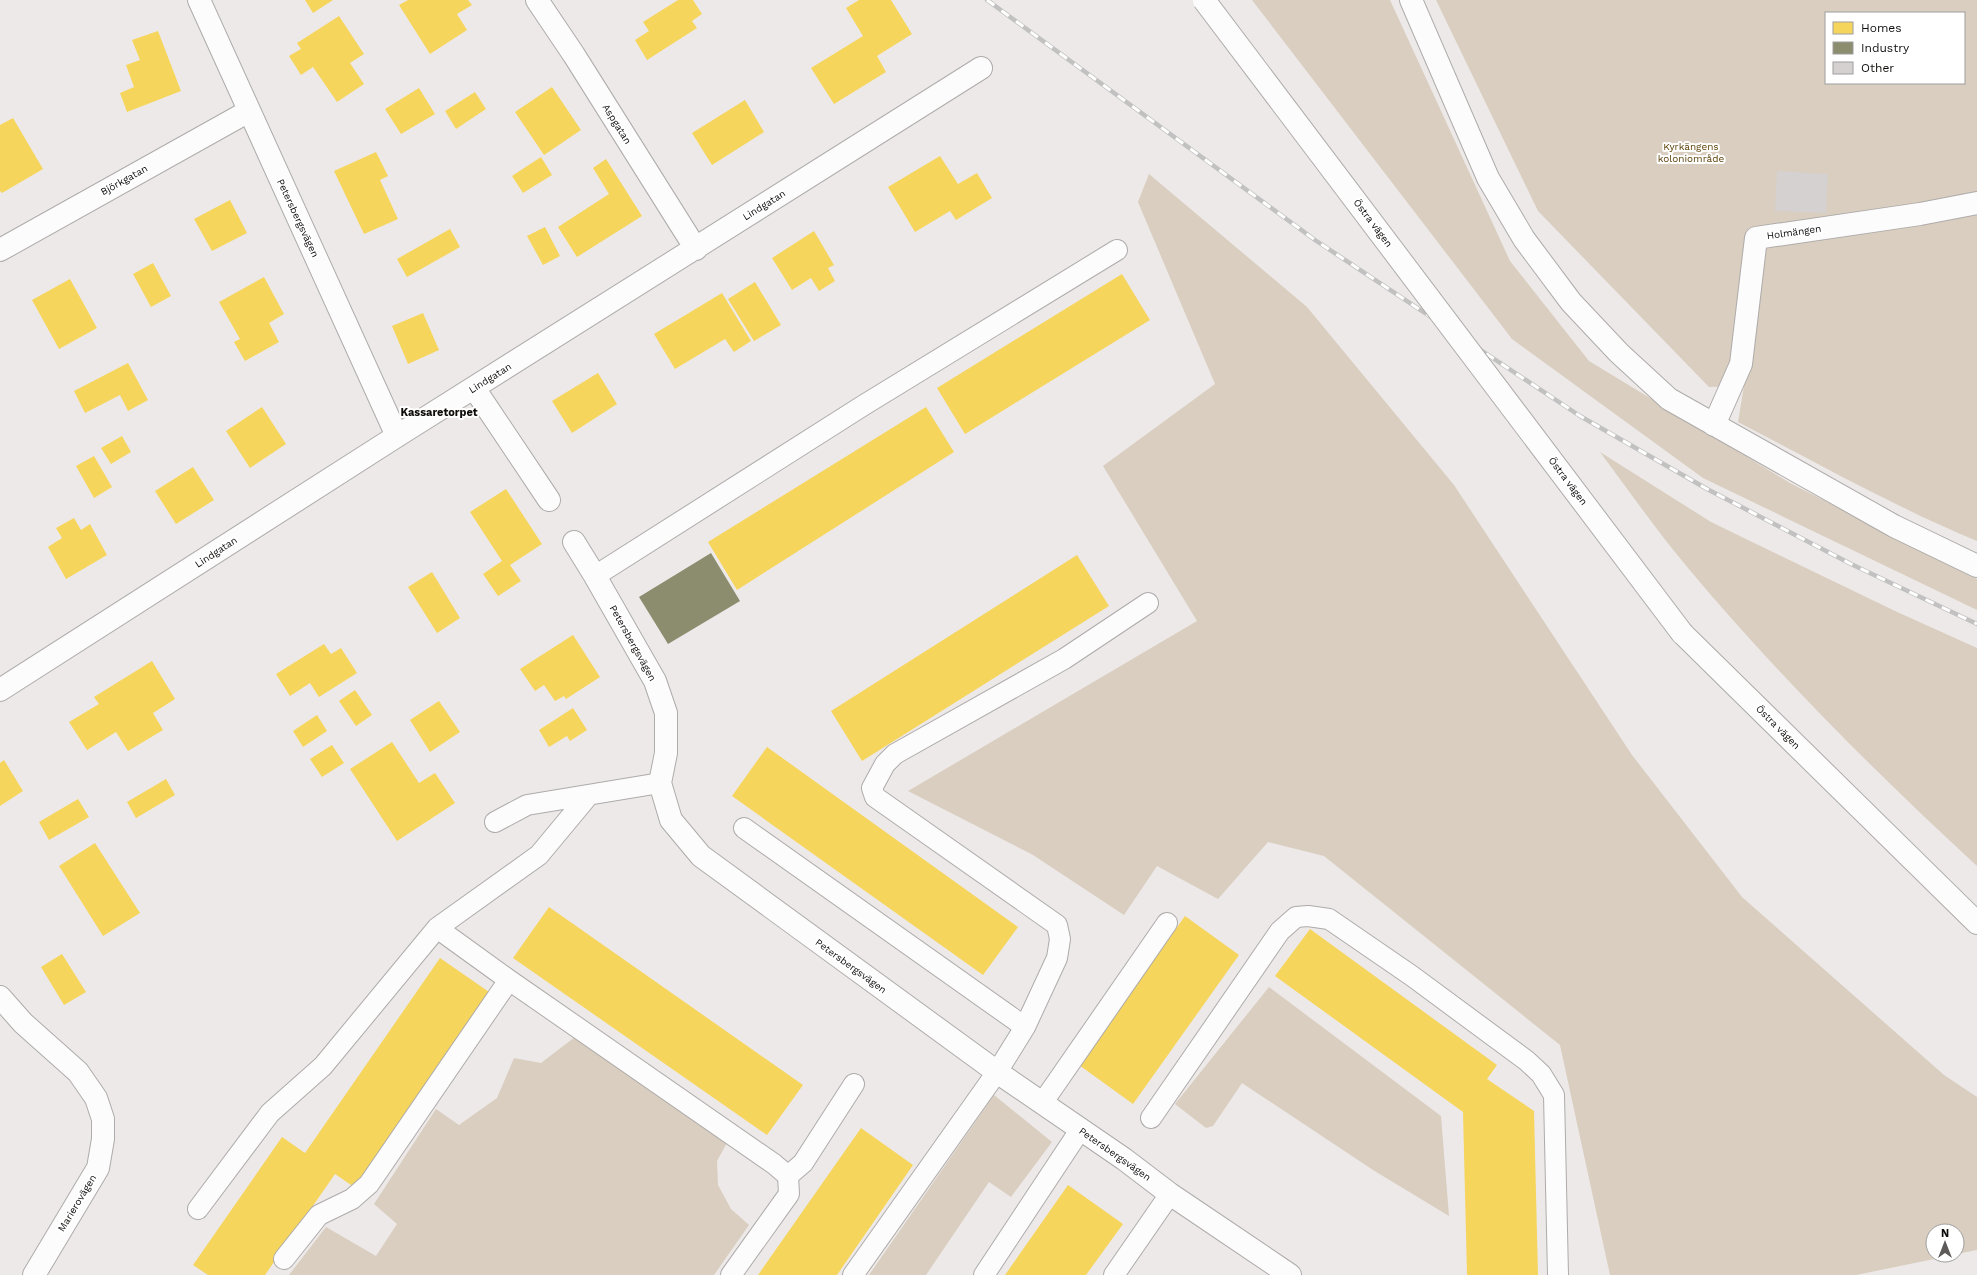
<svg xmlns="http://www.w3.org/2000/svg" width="1977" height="1275" viewBox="0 0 1977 1275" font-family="'Work Sans',sans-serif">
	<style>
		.green { fill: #d9cebf; fill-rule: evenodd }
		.homes { fill: #f6d55c }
		.industry { fill: #8c8c6e }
		.building { fill: #d4d1d0 }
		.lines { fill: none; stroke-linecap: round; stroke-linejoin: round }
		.lane-casing { stroke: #aeabaa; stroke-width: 22 }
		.street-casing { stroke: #aeabaa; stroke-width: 24 }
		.secondary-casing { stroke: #aeabaa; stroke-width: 24 }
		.lane { stroke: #fcfcfc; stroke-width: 20 }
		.street { stroke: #fcfcfc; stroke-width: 22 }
		.secondary { stroke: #fcfcfc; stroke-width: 22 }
		.rail-casing { stroke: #c2c1c1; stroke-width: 4.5 }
		.rail { stroke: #fff; stroke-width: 3; stroke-dasharray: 9; stroke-linecap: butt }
		.secondary-bridge-casing { stroke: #aeabaa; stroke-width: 24; stroke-linecap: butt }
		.secondary-bridge { stroke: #fcfcfc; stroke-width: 22 }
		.labels { text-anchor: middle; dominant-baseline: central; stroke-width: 4; stroke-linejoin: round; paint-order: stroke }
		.street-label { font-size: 10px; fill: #0f0d0c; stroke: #fff }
		.park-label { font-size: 10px; fill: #5d4208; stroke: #fff }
		.neighbourhood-label { font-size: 11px; font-weight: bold; fill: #0f0d0c; stroke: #fff }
	</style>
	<rect width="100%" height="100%" fill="#ede9e8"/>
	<!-- green -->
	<path class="green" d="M 1252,0 L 1390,0 L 1510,261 L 1589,361 L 1790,483 L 1977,579 L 1977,610 L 1703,478 L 1512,339 Z
		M 1436,0 L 1977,0 L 1977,541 C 1895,507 1817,463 1738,422 L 1744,386 L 1709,387 L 1538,211 ZM 1826,13 L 1964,13 L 1964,83 L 1826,83 Z
		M 1149,174 L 1307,307 L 1454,485 L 1632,755 L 1742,897 L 1944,1075 L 1977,1097 L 1977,1250 L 1957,1254 L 1957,1231 L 1933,1231 L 1933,1255 L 1954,1255 L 1856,1275 L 1610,1275 L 1560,1045 L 1324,856 L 1268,842 L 1218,899 L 1157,866 L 1124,915 L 1033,855 L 908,791 L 1197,621 L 1103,466 L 1215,384 L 1138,202 Z
		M 1600,452 L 1711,522 L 1895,611 L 1977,648 L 1977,866 C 1875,772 1777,674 1688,568 C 1657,531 1629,491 1600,452 Z
		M 1269,987 L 1441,1116 L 1449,1216 L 1373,1170 L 1242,1083 L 1213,1126 L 1206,1128 L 1175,1104 Z
		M 575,1037 L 728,1141 L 717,1161 L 718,1185 L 731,1209 L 749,1225 L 714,1275 L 289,1275 L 326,1227 L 376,1256 L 397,1224 L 374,1204 L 436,1109 L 459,1125 L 497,1098 L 514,1058 L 541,1063 Z
		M 994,1095 L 1052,1142 L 1011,1197 L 989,1182 L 926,1275 L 869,1275 Z"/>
	<!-- homes -->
	<path class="homes" d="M 305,0 L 333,0 L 313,13 Z
		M 408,0 L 468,0 L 472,5 L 457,14 L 467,30 L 430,54 L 399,5 Z
		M 678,0 L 693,0 L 702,14 L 692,21 L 697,28 L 647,60 L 635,40 L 649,31 L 643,22 Z
		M 859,0 L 891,0 L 912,34 L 877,56 L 886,72 L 834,104 L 811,68 L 863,36 L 846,8 Z
		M 339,16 L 364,54 L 350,63 L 364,84 L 337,102 L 313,67 L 301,75 L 289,56 L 301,49 L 297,43 Z
		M 158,31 L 181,91 L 127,112 L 120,93 L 134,87 L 126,65 L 140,60 L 132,40 Z
		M 552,87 L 581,130 L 544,155 L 515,112 Z
		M 419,88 L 435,114 L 401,134 L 385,109 Z
		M 475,92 L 486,109 L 456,129 L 445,111 Z
		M 745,100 L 764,132 L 712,165 L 692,133 Z
		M 13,118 L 43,169 L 2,193 L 0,191 L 0,125 Z
		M 376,152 L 388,176 L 380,180 L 398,219 L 364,234 L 334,171 Z
		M 940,156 L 958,184 L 977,173 L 992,198 L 956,220 L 950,211 L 915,232 L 888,187 Z
		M 541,157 L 552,175 L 523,193 L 512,176 Z
		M 606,159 L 642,216 L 577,257 L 558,227 L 609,194 L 593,168 Z
		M 230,200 L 247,233 L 212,251 L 194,219 Z
		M 545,227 L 560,256 L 543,265 L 527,236 Z
		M 450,229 L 460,247 L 407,277 L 397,259 Z
		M 814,231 L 834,265 L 828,268 L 835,281 L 819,291 L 811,278 L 792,290 L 772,258 Z
		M 153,263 L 171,296 L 151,307 L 133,274 Z
		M 1122,274 L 1150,320 L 965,434 L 937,388 Z
		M 264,277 L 284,314 L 269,323 L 279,342 L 245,361 L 234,342 L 240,339 L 219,302 Z
		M 70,279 L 97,328 L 59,349 L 32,300 Z
		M 755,282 L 781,325 L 754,341 L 728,299 Z
		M 722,293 L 751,341 L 734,352 L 725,339 L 675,369 L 654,334 Z
		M 423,313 L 439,350 L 408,364 L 392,326 Z
		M 128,363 L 148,400 L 128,411 L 120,395 L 85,413 L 74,391 Z
		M 598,373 L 617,404 L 572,433 L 552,401 Z
		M 262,407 L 286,444 L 250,468 L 226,431 Z
		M 926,407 L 954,452 L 737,590 L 708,542 Z
		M 122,436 L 131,452 L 111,464 L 101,448 Z
		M 94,456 L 112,487 L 94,498 L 76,466 Z
		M 193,467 L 214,500 L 176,524 L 155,491 Z
		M 506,489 L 542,544 L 510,565 L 521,581 L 498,596 L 483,574 L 502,561 L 470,512 Z
		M 74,518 L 81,530 L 90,524 L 107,555 L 66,579 L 48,547 L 62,538 L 56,528 Z
		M 1077,555 L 1109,606 L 862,761 L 831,711 Z
		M 432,572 L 460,618 L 437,633 L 408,587 Z
		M 573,635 L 600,677 L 566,699 L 564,696 L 555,701 L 544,685 L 535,691 L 520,669 Z
		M 324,644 L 331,654 L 341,648 L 357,673 L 319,697 L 310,683 L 290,696 L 276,674 Z
		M 152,661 L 175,699 L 153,713 L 163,730 L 128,751 L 116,732 L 87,750 L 69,722 L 99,704 L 94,697 Z
		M 355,690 L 372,715 L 356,726 L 339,701 Z
		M 439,701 L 460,732 L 430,752 L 410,720 Z
		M 573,708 L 587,730 L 570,741 L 567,736 L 549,747 L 539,730 Z
		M 317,715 L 327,731 L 303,747 L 293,731 Z
		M 392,742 L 419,783 L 435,773 L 455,803 L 397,841 L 350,769 Z
		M 332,745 L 344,763 L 322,777 L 310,759 Z
		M 767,747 L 1018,927 L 983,975 L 732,796 Z
		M 4,760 L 23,791 L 0,806 L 0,763 Z
		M 166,779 L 175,795 L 136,818 L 127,802 Z
		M 78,799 L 89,817 L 49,840 L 39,822 Z
		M 95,843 L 140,913 L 103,936 L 59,866 Z
		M 549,907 L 803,1085 L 767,1135 L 513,958 Z
		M 1185,916 L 1239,955 L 1133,1104 L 1079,1065 Z
		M 1310,929 L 1497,1065 L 1487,1079 L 1534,1111 L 1538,1275 L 1467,1275 L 1463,1112 L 1275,976 Z
		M 62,954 L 86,992 L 64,1005 L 41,967 Z
		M 440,958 L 492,994 L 357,1189 L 335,1174 L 265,1275 L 208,1275 L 193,1265 L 282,1137 L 305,1153 Z
		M 861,1128 L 913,1165 L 837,1275 L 758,1275 Z
		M 1068,1185 L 1123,1224 L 1086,1275 L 1005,1275 Z"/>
	<!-- industry -->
	<path class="industry" d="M 711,553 L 740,601 L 668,644 L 639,597 Z"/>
	<!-- building -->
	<path class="building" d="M 1777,171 L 1828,174 L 1826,213 L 1775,211 Z"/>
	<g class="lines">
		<!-- lane casing -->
		<g class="lane-casing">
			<path id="lane" d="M 595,576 L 864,405 L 1117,250
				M 495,822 L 527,805 L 660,783
				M 744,828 L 1025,1027
				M 437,928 L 509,980 L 774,1164 L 788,1176 L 803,1163 L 854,1084
				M 1043,1102 L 1167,923
				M 1151,1118 L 1280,931 L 1296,917 L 1308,916 L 1329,919 L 1412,976 L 1527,1061 L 1541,1074 L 1554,1095 L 1558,1275
				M 198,1209 L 270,1113 L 323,1066 L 437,928 L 539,855 L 588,796
				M 284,1259 L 319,1215 L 352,1199 L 369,1184 L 509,980
				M 731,1275 L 789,1194 L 788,1176
				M 853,1275 L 997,1072 L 1025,1027 L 1057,958 L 1060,939 L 1057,925 L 875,797 L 872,788 L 885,764 L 895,754 L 1064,659 L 1148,603
				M 984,1275 L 1080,1130
				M 1114,1275 L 1170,1194"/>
		</g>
		<!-- street casing -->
		<g class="street-casing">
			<path id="street" d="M 199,0 L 397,436
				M 537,0 L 574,55 L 696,249
				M 1411,0 L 1488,178 L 1524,239 L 1571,302 L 1619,353 L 1669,399 L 1894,526 L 1977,566
				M 0,250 L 249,111
				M 474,388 L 549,500
				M 1714,425 L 1741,364 L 1756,238 L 1920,214 L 1977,203
				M 574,542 L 595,576 L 655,681 L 666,713 L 666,753 L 660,783 L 671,820 L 701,856 L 997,1072 L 1124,1159 L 1170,1194 L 1290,1275
				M 0,690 L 397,436 L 981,68
				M 0,997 L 23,1023 L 78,1072 L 96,1098 L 103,1119 L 103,1139 L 98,1168 L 34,1275"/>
		</g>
		<!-- secondary casing -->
		<g class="secondary-casing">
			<path id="secondary" d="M 1682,633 L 1977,923"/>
		</g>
		<!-- lane -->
		<use href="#lane" class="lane"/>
		<!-- street -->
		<use href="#street" class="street"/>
		<!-- secondary -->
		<use href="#secondary" class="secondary"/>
		<!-- rail casing -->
		<g class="rail-casing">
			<path id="rail" d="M 987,0 L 1315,240 L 1580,416 L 1707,489 L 1851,564 L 1977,624"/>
		</g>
		<!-- rail -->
		<use href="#rail" class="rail"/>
		<!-- secondary-bridge casing -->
		<g class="secondary-bridge-casing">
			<path id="secondary-bridge" d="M 1204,0 L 1682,633"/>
		</g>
		<!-- secondary-bridge -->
		<use href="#secondary-bridge" class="secondary-bridge"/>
	</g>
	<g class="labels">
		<!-- street labels -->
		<g class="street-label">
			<text transform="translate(617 124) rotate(58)">Aspgatan</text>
			<text transform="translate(124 180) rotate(-29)">Björkgatan</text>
			<text transform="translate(764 205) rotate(-32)">Lindgatan</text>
			<text transform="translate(298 218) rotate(65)">Petersbergsvägen</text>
			<text transform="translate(1373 223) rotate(53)">Östra vägen</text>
			<text transform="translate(1794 232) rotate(-8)">Holmängen</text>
			<text transform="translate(490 378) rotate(-32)">Lindgatan</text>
			<text transform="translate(1568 481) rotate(53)">Östra vägen</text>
			<text transform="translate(216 552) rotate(-33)">Lindgatan</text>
			<text transform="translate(633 643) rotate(61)">Petersbergsvägen</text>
			<text transform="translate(1778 727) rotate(45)">Östra vägen</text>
			<text transform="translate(851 966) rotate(36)">Petersbergsvägen</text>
			<text transform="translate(1115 1154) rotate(35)">Petersbergsvägen</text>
			<text transform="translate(77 1203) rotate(-59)">Marierovägen</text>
		</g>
		<!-- park labels -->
		<g class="park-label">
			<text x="1691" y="146">Kyrkängens<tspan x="1691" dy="12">koloniområde</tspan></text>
		</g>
		<!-- neighbourhood labels -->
		<g class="neighbourhood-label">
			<text x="439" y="412">Kassaretorpet</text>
		</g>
	</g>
	<!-- legend -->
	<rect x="1825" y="12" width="140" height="72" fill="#ffffff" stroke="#9f9e9e"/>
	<rect x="1833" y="22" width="20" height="12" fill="#f6d55c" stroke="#9f9e9e"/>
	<text x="1861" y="32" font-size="12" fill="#0f0d0c">Homes</text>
	<rect x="1833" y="42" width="20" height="12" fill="#8c8c6e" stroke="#9f9e9e"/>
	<text x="1861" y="52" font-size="12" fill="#0f0d0c">Industry</text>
	<rect x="1833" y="62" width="20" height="12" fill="#d4d1d0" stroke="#9f9e9e"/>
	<text x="1861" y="72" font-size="12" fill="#0f0d0c">Other</text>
	<!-- north arrow -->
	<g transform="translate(1945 1243)"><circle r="19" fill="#ffffff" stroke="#9f9e9e"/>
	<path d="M0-3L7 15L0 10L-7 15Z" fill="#5d5a59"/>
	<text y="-6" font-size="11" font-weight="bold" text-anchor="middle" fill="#0f0d0c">N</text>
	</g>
</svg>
